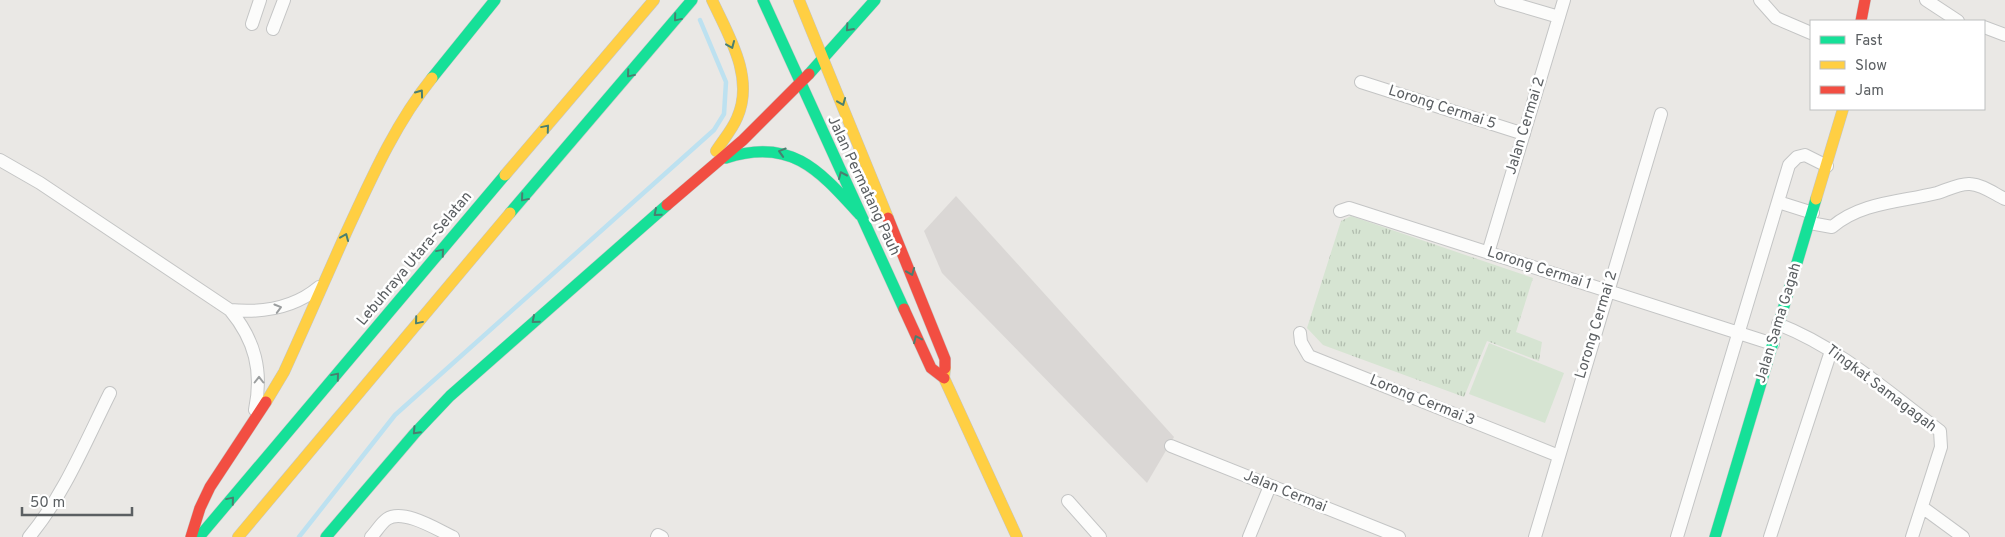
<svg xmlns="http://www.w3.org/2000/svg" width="2005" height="537" viewBox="0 0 2005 537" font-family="Overpass,sans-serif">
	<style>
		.industrial { fill: #dad7d5 }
		.grass { fill: url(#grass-tufts) }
		.pitch { fill: #d6e4d2 }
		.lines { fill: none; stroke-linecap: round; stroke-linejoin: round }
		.stream { stroke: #bde1f0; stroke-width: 4.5 }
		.street-casing { stroke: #c4c5c5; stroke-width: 14 }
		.fast-casing { stroke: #c4c5c4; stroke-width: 12 }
		.slow-casing { stroke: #c4c5c4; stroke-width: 12 }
		.jam-casing { stroke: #c4c5c4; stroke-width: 12 }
		.street { stroke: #fcfcfb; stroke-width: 12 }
		.fast { stroke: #16e098; stroke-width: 11 }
		.slow { stroke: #ffcf43; stroke-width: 11 }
		.jam { stroke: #f24e42; stroke-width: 11 }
		.oneway { stroke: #4a7f70 }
		.oneway2 { stroke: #9b9e9f }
		.labels { text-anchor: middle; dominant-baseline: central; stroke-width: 5; stroke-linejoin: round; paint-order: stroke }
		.street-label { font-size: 15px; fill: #5b5f62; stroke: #fff }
	</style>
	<defs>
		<pattern id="grass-tufts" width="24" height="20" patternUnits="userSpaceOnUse" patternTransform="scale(1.25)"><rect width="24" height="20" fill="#d6e4d2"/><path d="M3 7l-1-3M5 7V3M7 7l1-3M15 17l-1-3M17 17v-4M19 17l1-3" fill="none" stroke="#b1bcae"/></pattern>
	</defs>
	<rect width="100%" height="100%" fill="#eae8e5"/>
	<!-- industrial -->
	<path class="industrial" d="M 956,196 L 1174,437 L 1147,483 L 942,273 L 924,231 Z"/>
	<!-- grass -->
	<path class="grass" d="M 1351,216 L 1533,278 L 1516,332 L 1542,342 L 1539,361 L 1487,341 L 1464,397 L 1323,345 L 1307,328 L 1341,221 Z"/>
	<!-- pitch -->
	<path class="pitch" d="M 1489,343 L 1564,373 L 1545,423 L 1469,394 Z"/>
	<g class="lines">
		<!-- stream -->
		<path class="stream" d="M 299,537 L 395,415 L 714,130 L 724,114 L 726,82 L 700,20"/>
		<!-- street casing -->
		<g class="street-casing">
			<path id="street" d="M 1501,0 L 1559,17
				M 1760,0 L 1776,18 L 1811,33
				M 1926,0 L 1958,21
				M 252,24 L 260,0
				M 1984,27 L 2005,35
				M 273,29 L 284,0
				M 1361,82 L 1524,134
				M 0,160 L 40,183 L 230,310 C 255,340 263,371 255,410
				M 1778,202 L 1813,213
				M 1340,211 L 1349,208 L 1773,344
				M 1810,223 L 1832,227 C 1861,202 1901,202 1937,193 C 1947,190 1960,183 1970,184 C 1983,185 1993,193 2005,199
				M 1488,253 L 1564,0
				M 230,310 C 262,313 293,309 319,287
				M 1778,324 C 1838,347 1889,393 1940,431 L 1941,447 L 1912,537
				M 1300,333 L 1301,342 L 1309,356 L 1559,456
				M 1171,446 L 1399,537
				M 1068,501 L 1100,537
				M 1922,507 L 1963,537
				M 29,537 C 64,495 85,443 110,393
				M 371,537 C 376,532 381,523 387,519 C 403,508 438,530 453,537
				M 657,537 L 658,535 L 662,537
				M 1249,537 L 1270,486
				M 1535,537 L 1661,114
				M 1677,537 L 1789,165 L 1797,157 L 1805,155 L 1827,166
				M 1770,537 L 1831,351"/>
		</g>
		<!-- fast casing -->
		<g class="fast-casing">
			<path id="fast" d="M 763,0 L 904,309
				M 809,74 L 875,0
				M 432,78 L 495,0
				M 726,158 C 791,137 819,170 860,215
				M 510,213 L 692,0
				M 199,537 L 505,175
				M 326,537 L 415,433 L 450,396 L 667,205
				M 1715,537 L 1816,199"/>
		</g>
		<!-- slow casing -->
		<g class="slow-casing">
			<path id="slow" d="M 712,0 C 729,36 755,78 737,118 C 732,130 723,140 716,151
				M 799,0 L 888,218
				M 505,175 L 654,0
				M 1816,199 L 1843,109
				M 945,368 L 944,378 L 1017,537
				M 266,402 L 284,372 C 305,326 325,280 346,233 C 371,179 395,124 432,78
				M 238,537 L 510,213"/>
		</g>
		<!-- jam casing -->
		<g class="jam-casing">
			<path id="jam" d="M 1861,21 L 1865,0
				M 667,205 L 743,140 L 809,74
				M 888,218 L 945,359 L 945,368
				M 904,309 L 931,368 L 944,378
				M 191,537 L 200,508 L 210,487 L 266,402"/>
		</g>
		<!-- street -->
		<use href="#street" class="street"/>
		<!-- fast -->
		<use href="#fast" class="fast"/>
		<!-- slow -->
		<use href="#slow" class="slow"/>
		<!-- jam -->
		<use href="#jam" class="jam"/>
	</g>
	<!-- one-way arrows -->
	<defs><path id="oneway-chevron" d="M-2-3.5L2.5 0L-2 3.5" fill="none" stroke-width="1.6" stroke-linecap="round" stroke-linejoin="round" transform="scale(1.25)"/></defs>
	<g class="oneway">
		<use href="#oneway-chevron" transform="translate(677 18) rotate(130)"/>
		<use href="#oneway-chevron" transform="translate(849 28) rotate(132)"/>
		<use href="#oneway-chevron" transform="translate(731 45) rotate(67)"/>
		<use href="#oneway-chevron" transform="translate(630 74) rotate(130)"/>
		<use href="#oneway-chevron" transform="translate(420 93) rotate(-54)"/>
		<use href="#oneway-chevron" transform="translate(842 102) rotate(68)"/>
		<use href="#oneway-chevron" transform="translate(546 128) rotate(-50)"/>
		<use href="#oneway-chevron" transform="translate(782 152) rotate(-163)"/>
		<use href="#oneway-chevron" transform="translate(842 175) rotate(-114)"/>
		<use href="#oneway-chevron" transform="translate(524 198) rotate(130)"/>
		<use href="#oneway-chevron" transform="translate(657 213) rotate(139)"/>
		<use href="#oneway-chevron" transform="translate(345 237) rotate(-67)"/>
		<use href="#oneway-chevron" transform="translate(441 252) rotate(-50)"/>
		<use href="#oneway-chevron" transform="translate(911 272) rotate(68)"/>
		<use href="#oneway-chevron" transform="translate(535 320) rotate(139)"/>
		<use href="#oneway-chevron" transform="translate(418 321) rotate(130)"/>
		<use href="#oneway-chevron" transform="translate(917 339) rotate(-115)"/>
		<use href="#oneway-chevron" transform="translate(336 376) rotate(-50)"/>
		<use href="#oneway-chevron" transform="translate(416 431) rotate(133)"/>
		<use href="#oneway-chevron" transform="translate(231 500) rotate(-50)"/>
	</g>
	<g class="oneway2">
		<use href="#oneway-chevron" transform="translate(278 308) rotate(-16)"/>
		<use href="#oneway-chevron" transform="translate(259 380) rotate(-90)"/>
	</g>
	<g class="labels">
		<!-- street labels -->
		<g class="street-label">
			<text transform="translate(1442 108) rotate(18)">Lorong Cermai 5</text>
			<text transform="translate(1526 126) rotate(-73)">Jalan Cermai 2</text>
			<text transform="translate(863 186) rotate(65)">Jalan Permatang Pauh</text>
			<text transform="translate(415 259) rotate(-50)">Lebuhraya Utara–Selatan</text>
			<text transform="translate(1539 269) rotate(18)">Lorong Cermai 1</text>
			<text transform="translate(1779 323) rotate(-73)">Jalan Sama Gagah</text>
			<text transform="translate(1597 325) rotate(-73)">Lorong Cermai 2</text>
			<text transform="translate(1881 389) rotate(37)">Tingkat Samagagah</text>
			<text transform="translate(1422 401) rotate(22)">Lorong Cermai 3</text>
			<text transform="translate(1285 492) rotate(22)">Jalan Cermai</text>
		</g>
	</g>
	<!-- legend -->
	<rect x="1810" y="20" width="175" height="90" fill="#ffffff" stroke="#bdbfc0"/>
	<rect x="1820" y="36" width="25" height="8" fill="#16e098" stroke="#bdbfc0"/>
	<text x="1855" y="45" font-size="15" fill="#5b5f62">Fast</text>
	<rect x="1820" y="61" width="25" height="8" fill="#ffcf43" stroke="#bdbfc0"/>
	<text x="1855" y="70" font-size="15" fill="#5b5f62">Slow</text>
	<rect x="1820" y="86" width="25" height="8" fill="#f24e42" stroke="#bdbfc0"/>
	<text x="1855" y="95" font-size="15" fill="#5b5f62">Jam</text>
	<!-- scale -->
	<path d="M22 507v8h110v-8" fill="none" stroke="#5b5f62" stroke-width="2.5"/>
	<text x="30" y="507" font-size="15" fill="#5b5f62" stroke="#ffffff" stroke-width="4" paint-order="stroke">50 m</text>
</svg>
